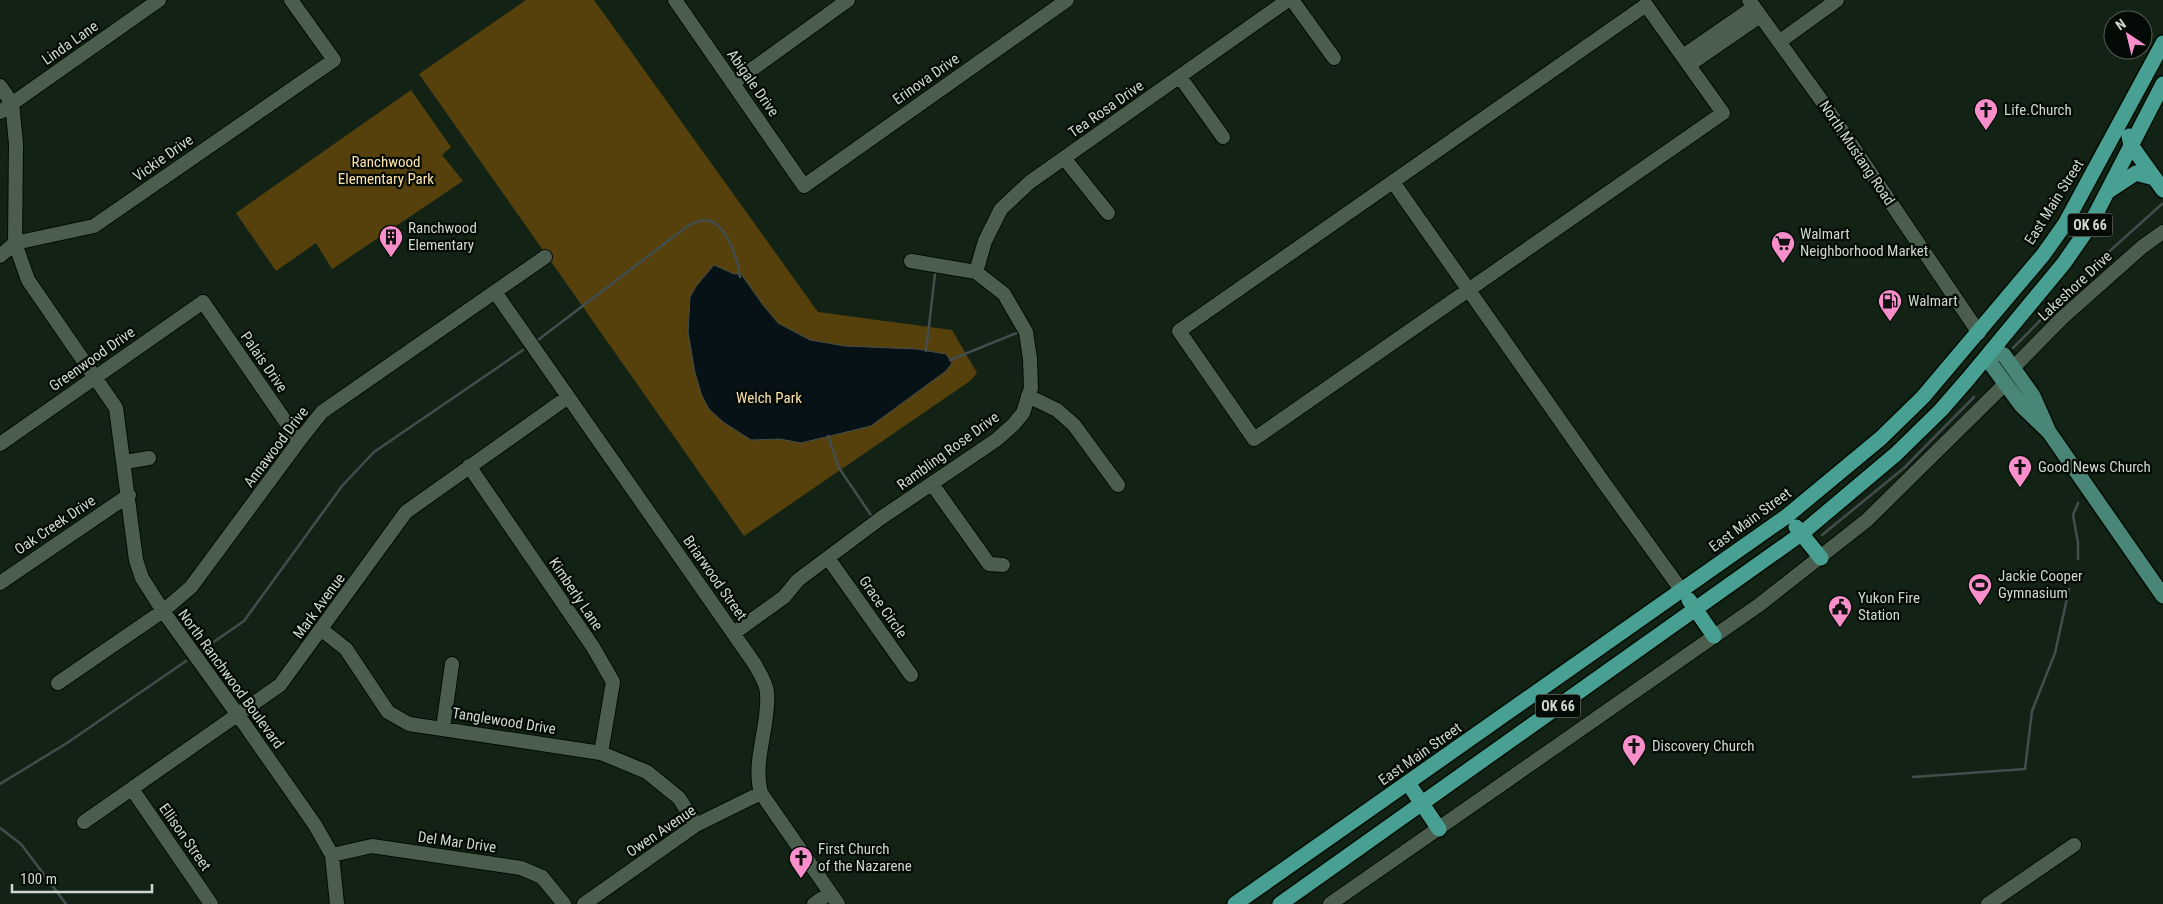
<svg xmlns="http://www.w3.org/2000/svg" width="2163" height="904" viewBox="0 0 2163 904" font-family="'Roboto Condensed',sans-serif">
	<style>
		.green { fill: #56400c }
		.water { fill: #061215; stroke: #424d4d }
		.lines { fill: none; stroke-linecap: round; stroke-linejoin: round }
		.stream { stroke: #424d4d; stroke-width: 2.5 }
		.minor-casing { stroke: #010c03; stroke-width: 16 }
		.major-casing { stroke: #010c03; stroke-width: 18 }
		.highway-casing { stroke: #010c03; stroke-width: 18 }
		.minor { stroke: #4b5e4e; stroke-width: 14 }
		.major { stroke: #498677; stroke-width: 15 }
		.highway { stroke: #47a092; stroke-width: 15 }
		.labels { text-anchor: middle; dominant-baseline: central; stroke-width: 4.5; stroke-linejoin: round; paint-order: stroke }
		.shield { fill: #040a05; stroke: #919a92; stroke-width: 1 }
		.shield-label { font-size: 14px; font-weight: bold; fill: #cdd8cf }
		.street-label { font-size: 15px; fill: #cdd8cf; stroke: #040a05 }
		.poi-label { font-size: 15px; fill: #cdd8cf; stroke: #040a05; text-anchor: start }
		.park-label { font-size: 15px; fill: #fce0aa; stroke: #040a05 }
	</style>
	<rect width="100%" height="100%" fill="#122315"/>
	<!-- green -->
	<path class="green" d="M 526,0 L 594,0 L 818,312 L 952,330 L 977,373 L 970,381 L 744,536 L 419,74 Z
		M 411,90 L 451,147 L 442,155 L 463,181 L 332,269 L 316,243 L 276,271 L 236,213 Z"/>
	<!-- water -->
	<path class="water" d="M 714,265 L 734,274 L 741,274 L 763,305 L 778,323 L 810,340 L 845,346 L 917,349 L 946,354 L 952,363 L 946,371 L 871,426 L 801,443 L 780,439 L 751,440 L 723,422 L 709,409 L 702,396 L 695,373 L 688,332 L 690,297 L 697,285 Z"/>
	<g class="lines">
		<!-- stream -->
		<path class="stream" d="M 538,340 L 689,225 C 694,224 700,220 704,220 C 726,220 738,260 740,277
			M 2013,348 L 2102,258 L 2162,204
			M 926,351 L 935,274
			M 950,360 L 1019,332
			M 828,436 L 839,468 L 873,518
			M 1822,535 L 1904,468 L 1974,397
			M 2078,559 L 2078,543 L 2073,515 L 2078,503
			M 202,650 L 244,621 L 342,486 L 374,452 L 523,350
			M 1913,777 L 2025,769 L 2032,711 L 2055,653 L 2069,589
			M 0,784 L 67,743 L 186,661
			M 0,828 L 21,844 L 66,904"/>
		<!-- minor casing -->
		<g class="minor-casing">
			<path id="minor" d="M 675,0 L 804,186 L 1067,0
				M 1292,0 L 1334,58
				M 1749,0 L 1824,104 L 1979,333
				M 1646,5 L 1723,113 L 1254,439 L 1179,331 Z
				M 1779,42 L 1837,0
				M 1683,56 L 1754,7
				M 1689,65 L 1760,16
				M 1180,77 L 1223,137
				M 733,83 L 848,0
				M 0,86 L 12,103 L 16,144 L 15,243 L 28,280 L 116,408 L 136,560 L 142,578 L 163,611 L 238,715 L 315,825 L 332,855 L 337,904
				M 0,112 L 159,0
				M 1064,158 L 1108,213
				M 1393,182 L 1604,483 L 1682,591
				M 0,256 L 15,243 L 94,226 L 334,60 L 291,0
				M 976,272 L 985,241 L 1001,209 L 1030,182 L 1288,0
				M 495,292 L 754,663 C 759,672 766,682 767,692 C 770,725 752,760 761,793 L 838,904
				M 2013,368 L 2062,318 L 2142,247 L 2163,232
				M 1028,396 L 1057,410 L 1074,425 L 1118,485
				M 0,444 L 203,302 L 299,441
				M 125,462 L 149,458
				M 469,466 L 593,647 L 613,682 L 601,753
				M 932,484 L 989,564 L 1003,565
				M 828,558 L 911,675
				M 0,583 L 129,495
				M 322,630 L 346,649 L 388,712 L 409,724 L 601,753 L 647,772 L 679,798 L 696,825
				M 734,633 L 784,597 L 798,580 L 881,518 L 996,440 L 1013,425 L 1023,413 L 1031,388 L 1030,359 L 1026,332 L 1004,294 L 976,272 L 911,261
				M 58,683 L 163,611 L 191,587 L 299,441 L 322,412 L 545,257
				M 443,728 L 452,664
				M 132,789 L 211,904
				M 84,822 L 280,685 L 406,512 L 568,397
				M 332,855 L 372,846 L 521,868 L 542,877 L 564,904
				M 584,904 L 696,825 L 761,793
				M 814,904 L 830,893
				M 1330,904 L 1759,605 L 1867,520 L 2005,384
				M 1988,904 L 2074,845"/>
		</g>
		<!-- major casing -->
		<g class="major-casing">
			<path id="major" d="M 2049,432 L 2021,405 L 1991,364 L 1992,350 L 2004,355 L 2033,396 L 2049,432 L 2163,596"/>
		</g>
		<!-- highway casing -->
		<g class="highway-casing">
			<path id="highway" d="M 2129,136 L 2131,145 L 2163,190
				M 2110,190 L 2136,173 L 2154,178
				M 1796,527 L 1821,558
				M 1689,600 L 1714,636
				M 1408,783 L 1439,829
				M 1235,904 L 1787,516 L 1881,438 L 1923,397 L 2043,255 L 2065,224 L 2163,43
				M 1280,904 L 1801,534 L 1896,454 L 1941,410 L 1968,379 L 2064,263 L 2089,227 L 2163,84"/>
		</g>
		<!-- minor -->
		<use href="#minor" class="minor"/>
		<!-- major -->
		<use href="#major" class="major"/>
		<!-- highway -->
		<use href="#highway" class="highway"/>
	</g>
	<!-- icons -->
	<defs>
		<g id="church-pin" transform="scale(1.25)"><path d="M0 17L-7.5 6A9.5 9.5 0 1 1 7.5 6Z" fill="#f98fca" stroke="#040a05"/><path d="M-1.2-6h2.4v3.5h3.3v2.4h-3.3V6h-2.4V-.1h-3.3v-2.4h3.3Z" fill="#111"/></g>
		<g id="building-pin" transform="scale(1.25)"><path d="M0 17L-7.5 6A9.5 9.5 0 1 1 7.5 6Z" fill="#f98fca" stroke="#040a05"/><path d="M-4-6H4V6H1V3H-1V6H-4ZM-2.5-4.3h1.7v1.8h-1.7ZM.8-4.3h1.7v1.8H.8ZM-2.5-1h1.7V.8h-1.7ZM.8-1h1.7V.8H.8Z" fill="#111"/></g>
		<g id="supermarket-pin" transform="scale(1.25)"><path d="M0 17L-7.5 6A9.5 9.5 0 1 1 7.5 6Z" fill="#f98fca" stroke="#040a05"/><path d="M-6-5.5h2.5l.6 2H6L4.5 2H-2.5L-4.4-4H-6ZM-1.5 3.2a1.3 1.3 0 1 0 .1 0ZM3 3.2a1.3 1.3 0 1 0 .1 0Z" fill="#111"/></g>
		<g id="fuel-pin" transform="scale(1.25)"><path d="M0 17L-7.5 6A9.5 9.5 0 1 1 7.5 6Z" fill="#f98fca" stroke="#040a05"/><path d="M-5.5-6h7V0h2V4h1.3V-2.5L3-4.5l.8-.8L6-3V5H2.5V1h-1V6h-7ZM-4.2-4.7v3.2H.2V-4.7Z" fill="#111"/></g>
		<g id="stadium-pin" transform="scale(1.25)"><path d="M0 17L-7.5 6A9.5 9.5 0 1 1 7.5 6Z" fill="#f98fca" stroke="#040a05"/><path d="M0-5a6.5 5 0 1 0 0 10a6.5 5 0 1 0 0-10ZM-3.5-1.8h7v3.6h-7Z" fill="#111"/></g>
		<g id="civic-pin" transform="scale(1.25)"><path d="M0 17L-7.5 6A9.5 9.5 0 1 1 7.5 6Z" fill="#f98fca" stroke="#040a05"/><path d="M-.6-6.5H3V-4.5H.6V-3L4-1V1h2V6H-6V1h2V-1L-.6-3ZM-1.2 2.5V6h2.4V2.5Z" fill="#111"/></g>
	</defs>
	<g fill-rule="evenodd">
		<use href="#church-pin" x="1986" y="110"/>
		<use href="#building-pin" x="391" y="237"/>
		<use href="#supermarket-pin" x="1783" y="243"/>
		<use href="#fuel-pin" x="1890" y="301"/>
		<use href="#church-pin" x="2020" y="467"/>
		<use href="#stadium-pin" x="1980" y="585"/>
		<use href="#civic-pin" x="1840" y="607"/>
		<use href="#church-pin" x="1634" y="746"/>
		<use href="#church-pin" x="801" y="858"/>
	</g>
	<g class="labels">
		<!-- shield labels -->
		<g class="shield">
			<rect x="2067.5" y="213.5" width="45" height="23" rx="4"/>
			<rect x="1535.5" y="694.5" width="45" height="23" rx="4"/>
		</g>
		<g class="shield-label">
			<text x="2090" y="225">OK 66</text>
			<text x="1558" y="706">OK 66</text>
		</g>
		<!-- street labels -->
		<g class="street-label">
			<text transform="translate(70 43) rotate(-35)">Linda Lane</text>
			<text transform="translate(926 79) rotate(-35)">Erinova Drive</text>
			<text transform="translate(753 83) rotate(55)">Abigale Drive</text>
			<text transform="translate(1106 109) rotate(-35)">Tea Rosa Drive</text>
			<text transform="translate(1857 153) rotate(56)">North Mustang Road</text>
			<text transform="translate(163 158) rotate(-35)">Vickie Drive</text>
			<text transform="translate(2054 202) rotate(-58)">East Main Street</text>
			<text transform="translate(2075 286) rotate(-43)">Lakeshore Drive</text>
			<text transform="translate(92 359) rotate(-35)">Greenwood Drive</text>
			<text transform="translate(264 362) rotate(55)">Palais Drive</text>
			<text transform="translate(276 447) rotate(-53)">Annawood Drive</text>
			<text transform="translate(948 451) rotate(-36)">Rambling Rose Drive</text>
			<text transform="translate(1750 520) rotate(-36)">East Main Street</text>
			<text transform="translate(55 525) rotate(-34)">Oak Creek Drive</text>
			<text transform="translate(715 578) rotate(55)">Briarwood Street</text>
			<text transform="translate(576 594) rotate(56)">Kimberly Lane</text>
			<text transform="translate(319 606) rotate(-54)">Mark Avenue</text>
			<text transform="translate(883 607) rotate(55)">Grace Circle</text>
			<text transform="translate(231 679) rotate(54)">North Ranchwood Boulevard</text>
			<text transform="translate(504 721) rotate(9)">Tanglewood Drive</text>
			<text transform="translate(1420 754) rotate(-35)">East Main Street</text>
			<text transform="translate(661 831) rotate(-34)">Owen Avenue</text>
			<text transform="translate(185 837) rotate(55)">Ellison Street</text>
			<text transform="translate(457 842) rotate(8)">Del Mar Drive</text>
		</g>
		<!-- poi labels -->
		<g class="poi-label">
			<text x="2004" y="110">Life.Church</text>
			<text x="408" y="228">Ranchwood<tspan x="408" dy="17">Elementary</tspan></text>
			<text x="1800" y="234">Walmart<tspan x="1800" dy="17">Neighborhood Market</tspan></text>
			<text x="1908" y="301">Walmart</text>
			<text x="2038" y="467">Good News Church</text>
			<text x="1998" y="576">Jackie Cooper<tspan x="1998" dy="17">Gymnasium</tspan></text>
			<text x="1858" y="598">Yukon Fire<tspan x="1858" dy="17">Station</tspan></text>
			<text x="1652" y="746">Discovery Church</text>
			<text x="818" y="849">First Church<tspan x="818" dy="17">of the Nazarene</tspan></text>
		</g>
		<!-- park labels -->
		<g class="park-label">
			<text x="386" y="162">Ranchwood<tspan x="386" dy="17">Elementary Park</tspan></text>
			<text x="769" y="398">Welch Park</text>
		</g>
	</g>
	<!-- north arrow -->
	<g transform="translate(2128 35) rotate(325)"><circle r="24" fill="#040a05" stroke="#545c56"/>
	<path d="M0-4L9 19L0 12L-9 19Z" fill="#f98fca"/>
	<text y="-8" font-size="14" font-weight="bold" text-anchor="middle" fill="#cdd8cf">N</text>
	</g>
	<!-- scale -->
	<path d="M12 884v8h140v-8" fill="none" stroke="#cdd8cf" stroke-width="2.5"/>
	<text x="20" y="884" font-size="15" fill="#cdd8cf" stroke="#040a05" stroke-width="4" paint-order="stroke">100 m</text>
</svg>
